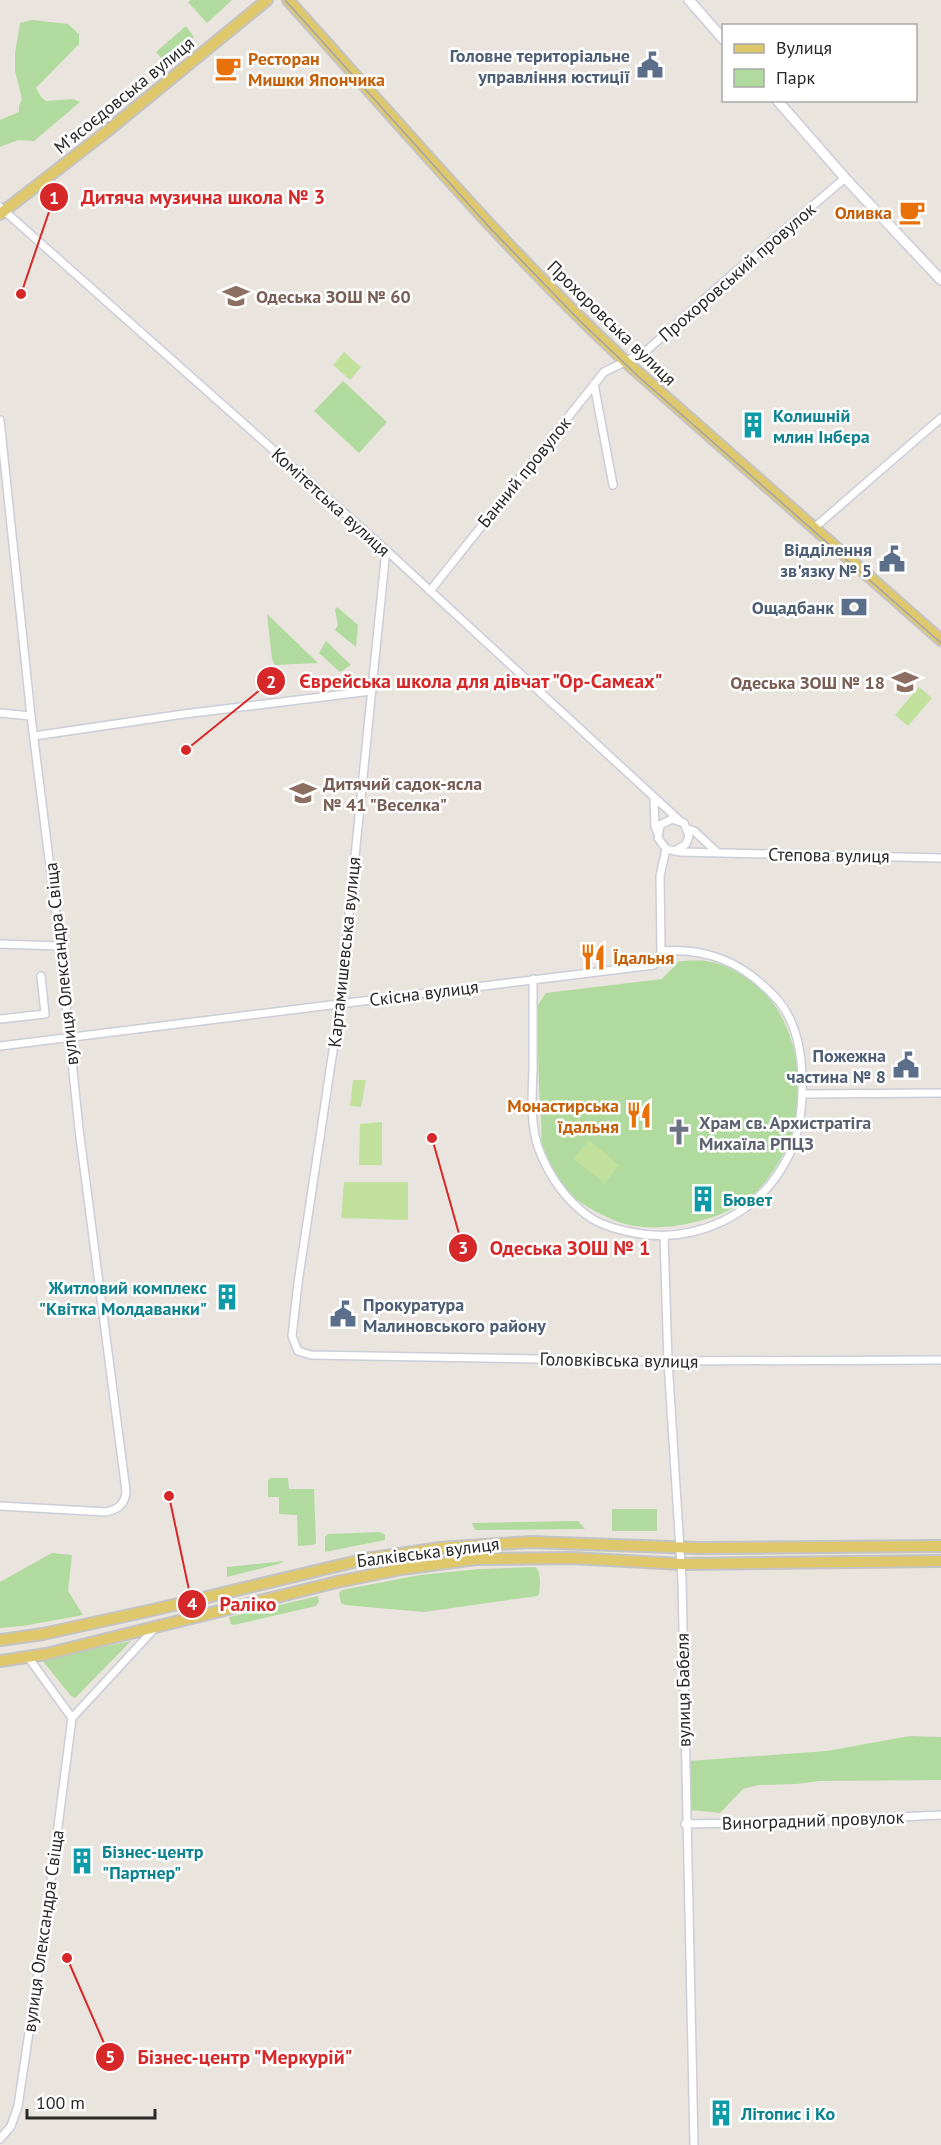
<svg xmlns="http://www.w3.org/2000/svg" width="941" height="2145" viewBox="0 0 941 2145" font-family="'PT Sans',sans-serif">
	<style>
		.green { fill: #b1da9f }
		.pitch { fill: #c1e09c }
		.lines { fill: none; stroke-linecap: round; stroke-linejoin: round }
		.street-casing { stroke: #cbcdd9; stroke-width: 10 }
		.secondary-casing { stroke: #cbcdd9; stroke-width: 12 }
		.primary-casing { stroke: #c3c3c3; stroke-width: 14 }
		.street { stroke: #fff; stroke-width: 7 }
		.secondary { stroke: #fff; stroke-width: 9 }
		.primary { stroke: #dfc86c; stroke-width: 10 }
		.tram { stroke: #a0a2b1; stroke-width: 1.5 }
		.labels { text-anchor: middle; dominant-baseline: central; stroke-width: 5; stroke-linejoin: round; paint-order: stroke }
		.service-label { font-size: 18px; font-weight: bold; fill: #4e5e75; stroke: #fff; text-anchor: end }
		.food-label { font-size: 18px; font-weight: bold; fill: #c56008; stroke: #fff; text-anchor: start }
		.street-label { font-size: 18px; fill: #292929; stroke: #fff }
		.education-label { font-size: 18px; font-weight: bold; fill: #785e54; stroke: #fff; text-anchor: start }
		.culture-label { font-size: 18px; font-weight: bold; fill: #0d838f; stroke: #fff; text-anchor: start }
		.worship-label { font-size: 18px; font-weight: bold; fill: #5b616d; stroke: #fff; text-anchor: start }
		.leader { fill: none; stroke: #d62828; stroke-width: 2 }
		.callout-dot { fill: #d62828; stroke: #fff; stroke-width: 2 }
		.mark-label { font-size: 18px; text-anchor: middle; font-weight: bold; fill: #fff }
		.callout-label { font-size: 20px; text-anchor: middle; font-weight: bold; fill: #d62828; stroke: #fff; stroke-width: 5; stroke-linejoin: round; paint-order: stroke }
	</style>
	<rect width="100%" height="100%" fill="#e9e4dd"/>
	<!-- green -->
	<path class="green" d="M 191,0 L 232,0 L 207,23 L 188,2 Z
		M 32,20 L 68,24 L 79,34 L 79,44 L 36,88 L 41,97 L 46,101 L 73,99 L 80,102 L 34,141 L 18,140 L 0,147 L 0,120 L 19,112 L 19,106 L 22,99 L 15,71 L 15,53 L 20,23 Z
		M 186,26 L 194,37 L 166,64 L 156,52 Z
		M 343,381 L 387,422 L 359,453 L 314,411 Z
		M 337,607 L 358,625 L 356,647 L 335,630 L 338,625 L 335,610 Z
		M 267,614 L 318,663 L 275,665 L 272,659 Z
		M 326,641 L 351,665 L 340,672 L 319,653 Z
		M 679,961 C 687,961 697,960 706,961 C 780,973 809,1055 796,1121 C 791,1142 779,1165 765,1182 C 747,1205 719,1217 691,1223 C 666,1229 635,1230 611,1219 C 584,1206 568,1198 553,1171 C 550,1166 546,1161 544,1156 C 540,1145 542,1130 541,1119 C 538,1082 538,1044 537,1006 L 546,993 L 662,979 Z
		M 270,1478 L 288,1478 L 289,1489 L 314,1489 L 316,1543 L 312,1545 L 298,1546 L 297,1515 L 279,1514 L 279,1497 L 268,1497 L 268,1481 Z
		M 612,1509 L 657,1509 L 657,1531 L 612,1531 Z
		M 578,1521 L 585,1529 L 475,1530 L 472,1523 Z
		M 380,1532 L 385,1535 L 385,1540 L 325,1552 L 325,1537 L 328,1534 Z
		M 52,1553 L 72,1555 L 68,1591 L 83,1615 L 23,1626 L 0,1628 L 0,1582 Z
		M 284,1561 L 279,1564 L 227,1577 L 227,1567 Z
		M 535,1567 C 542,1573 540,1585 539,1594 L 537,1596 L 424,1612 L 345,1605 L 341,1603 L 339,1593 L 342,1590 L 420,1575 L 480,1569 Z
		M 318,1596 L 319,1602 L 316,1606 L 234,1625 L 231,1624 L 229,1617 Z
		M 131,1641 L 75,1698 L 71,1696 L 42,1660 Z
		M 910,1736 L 941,1737 L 941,1780 L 819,1781 L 797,1784 L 759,1785 L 743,1789 L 720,1813 L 690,1810 L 689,1761 L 827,1751 Z"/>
	<!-- pitch -->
	<path class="pitch" d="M 344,352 L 361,367 L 350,380 L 333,365 Z
		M 919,687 L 932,698 L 908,726 L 895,715 Z
		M 353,1080 L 366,1080 L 361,1107 L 350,1106 Z
		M 382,1122 L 382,1165 L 359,1165 L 360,1124 Z
		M 589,1140 L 619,1165 L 605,1183 L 574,1159 Z
		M 344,1182 L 408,1182 L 408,1220 L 341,1218 Z"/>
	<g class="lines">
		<!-- street casing -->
		<g class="street-casing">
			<path id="street" d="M 0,207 L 386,550 L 679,820
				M 594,384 L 613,485
				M 0,420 L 31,716 L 60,946 L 79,1129 L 126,1491 C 125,1504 119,1509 106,1512 L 0,1506
				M 814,528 L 941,418
				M 386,550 L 340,1004 L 298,1283 L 292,1336 L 298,1351 L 311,1355 L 656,1361 L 941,1360
				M 430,591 L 604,372 L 645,352 L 726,280 L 845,178
				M 0,713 L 31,716
				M 34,736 L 184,714 L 371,691
				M 654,799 L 655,827 L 658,833
				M 688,829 L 694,831 L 718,853
				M 675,851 L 686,844 L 689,836 L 684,823 L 672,819 L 660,825 L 658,838 L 666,849 L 681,852 L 941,858
				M 0,944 L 60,946
				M 533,979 C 533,1010 533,1040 533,1070 C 532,1095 530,1122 538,1147 C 548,1174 565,1199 588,1216 C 600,1225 616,1229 630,1232 C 694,1246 760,1215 789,1155 C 801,1130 803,1103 802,1076 C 801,1047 795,1017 774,996 C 742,962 708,948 661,951
				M 0,1019 L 45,1014 L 41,976
				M 0,1046 L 654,965 L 659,958 L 661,951 L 660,876 L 666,849
				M 803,1094 L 941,1093
				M 664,1236 L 668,1361 L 682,1581 L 694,2145
				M 28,1657 L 72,1718
				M 72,1718 L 156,1627
				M 685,1824 L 793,1822 L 941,1815
				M 0,2139 L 11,2126 L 18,2106 L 48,1904 L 72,1718"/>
		</g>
		<!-- secondary casing -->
		<g class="secondary-casing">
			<path id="secondary" d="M 689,0 L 724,40
				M 777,100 L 845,178 L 941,280"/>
		</g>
		<!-- primary casing -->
		<g class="primary-casing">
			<path id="primary" d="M 288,0 C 398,122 505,249 626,362 L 941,640
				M 0,214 L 106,132 L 267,0
				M 0,1640 L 43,1634 L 157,1609 L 366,1559 L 440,1548 L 530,1542 L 698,1548 L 941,1546
				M 0,1661 L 46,1654 L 337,1582 L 401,1569 L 476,1559 L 572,1558 L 681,1564 L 941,1561"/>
		</g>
		<!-- street -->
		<use href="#street" class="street"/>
		<!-- secondary -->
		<use href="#secondary" class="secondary"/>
		<!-- primary -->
		<use href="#primary" class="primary"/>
		<!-- tram -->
		<path class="tram" d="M 285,0 L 491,229 L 581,322 L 639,377 L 941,643"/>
	</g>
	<!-- icons -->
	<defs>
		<g id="civic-bare" transform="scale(2.07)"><path d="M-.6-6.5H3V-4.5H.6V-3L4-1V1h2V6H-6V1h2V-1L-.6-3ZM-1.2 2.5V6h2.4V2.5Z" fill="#5c6f8a" stroke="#fff" stroke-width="2.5" paint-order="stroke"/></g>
		<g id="cafe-bare" transform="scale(2.07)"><path d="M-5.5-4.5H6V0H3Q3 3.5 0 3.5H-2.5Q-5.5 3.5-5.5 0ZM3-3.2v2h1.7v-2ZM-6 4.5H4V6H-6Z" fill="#e8710a" stroke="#fff" stroke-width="2.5" paint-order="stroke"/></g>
		<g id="school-bare" transform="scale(2.07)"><path d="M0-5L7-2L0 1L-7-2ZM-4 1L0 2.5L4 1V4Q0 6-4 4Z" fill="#8d6e63" stroke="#fff" stroke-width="2.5" paint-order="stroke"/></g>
		<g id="building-bare" transform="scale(2.07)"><path d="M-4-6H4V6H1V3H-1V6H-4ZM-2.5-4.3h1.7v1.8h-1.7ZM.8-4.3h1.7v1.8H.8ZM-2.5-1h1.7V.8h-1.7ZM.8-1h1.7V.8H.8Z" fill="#0f9aa8" stroke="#fff" stroke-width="2.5" paint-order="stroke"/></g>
		<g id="bank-bare" transform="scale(2.07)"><path d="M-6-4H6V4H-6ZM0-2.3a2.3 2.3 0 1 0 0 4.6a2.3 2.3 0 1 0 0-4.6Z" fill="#5c6f8a" stroke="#fff" stroke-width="2.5" paint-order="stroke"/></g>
		<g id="restaurant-bare" transform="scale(2.07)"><path d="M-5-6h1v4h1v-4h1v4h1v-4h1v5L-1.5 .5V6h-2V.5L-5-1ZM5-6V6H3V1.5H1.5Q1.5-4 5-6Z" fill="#e8710a" stroke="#fff" stroke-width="2.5" paint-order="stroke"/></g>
		<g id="church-bare" transform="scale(2.07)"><path d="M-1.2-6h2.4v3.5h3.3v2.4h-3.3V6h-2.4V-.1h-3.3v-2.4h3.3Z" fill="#6b7280" stroke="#fff" stroke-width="2.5" paint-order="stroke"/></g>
	</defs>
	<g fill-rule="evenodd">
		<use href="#civic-bare" x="650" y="65"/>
		<use href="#cafe-bare" x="228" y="68"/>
		<use href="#cafe-bare" x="912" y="212"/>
		<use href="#school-bare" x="236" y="296"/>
		<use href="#building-bare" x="753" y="425"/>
		<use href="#civic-bare" x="892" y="559"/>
		<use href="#bank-bare" x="854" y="607"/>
		<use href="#school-bare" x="905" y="682"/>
		<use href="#school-bare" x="303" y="793"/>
		<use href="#restaurant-bare" x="593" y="957"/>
		<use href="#civic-bare" x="906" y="1065"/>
		<use href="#restaurant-bare" x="639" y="1115"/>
		<use href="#church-bare" x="679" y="1132"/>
		<use href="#building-bare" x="703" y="1199"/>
		<use href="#building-bare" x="227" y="1297"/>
		<use href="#civic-bare" x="343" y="1314"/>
		<use href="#building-bare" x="82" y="1861"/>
		<use href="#building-bare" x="721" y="2113"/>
	</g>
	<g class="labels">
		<!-- service labels -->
		<g class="service-label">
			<text x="630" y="55">Головне територіальне<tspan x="630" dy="21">управління юстиції</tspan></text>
			<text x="872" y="549">Відділення<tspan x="872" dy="21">зв'язку № 5</tspan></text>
			<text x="834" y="607">Ощадбанк</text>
			<text x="886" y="1055">Пожежна<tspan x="886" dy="21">частина № 8</tspan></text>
			<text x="363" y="1304" text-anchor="start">Прокуратура<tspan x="363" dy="21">Малиновського району</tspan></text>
		</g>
		<!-- food labels -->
		<g class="food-label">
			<text x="248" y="58">Ресторан<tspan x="248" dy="21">Мишки Япончика</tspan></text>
			<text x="892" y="212" text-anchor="end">Оливка</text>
			<text x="613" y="957">Їдальня</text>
			<text x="619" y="1105" text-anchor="end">Монастирська<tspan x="619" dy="21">їдальня</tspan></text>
		</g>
		<!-- street labels -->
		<g class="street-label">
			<text transform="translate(124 95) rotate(-39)">Мʼясоєдовська вулиця</text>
			<text transform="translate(737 272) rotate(-41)">Прохоровський провулок</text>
			<text transform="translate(612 323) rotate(44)">Прохоровська вулиця</text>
			<text transform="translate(524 472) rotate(-51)">Банний провулок</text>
			<text transform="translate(331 502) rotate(42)">Комітетська вулиця</text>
			<text transform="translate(829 855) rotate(1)">Степова вулиця</text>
			<text transform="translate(344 952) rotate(-84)">Картамишевська вулиця</text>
			<text transform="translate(61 964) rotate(-96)">вулиця Олександра Свіща</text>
			<text transform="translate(424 993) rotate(-7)">Cкісна вулиця</text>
			<text transform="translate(619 1360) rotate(1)">Головківська вулиця</text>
			<text transform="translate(428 1552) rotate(-7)">Балківська вулиця</text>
			<text transform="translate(683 1690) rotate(-91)">вулиця Бабеля</text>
			<text transform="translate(813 1820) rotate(-2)">Виноградний провулок</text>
			<text transform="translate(43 1931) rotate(-82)">вулиця Олександра Свіща</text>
		</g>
		<!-- education labels -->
		<g class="education-label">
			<text x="256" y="296">Одеська ЗОШ № 60</text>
			<text x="885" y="682" text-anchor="end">Одеська ЗОШ № 18</text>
			<text x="323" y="783">Дитячий садок-ясла<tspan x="323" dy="21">№ 41 "Веселка"</tspan></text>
		</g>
		<!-- culture labels -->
		<g class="culture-label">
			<text x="773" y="415">Колишній<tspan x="773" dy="21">млин Інбєра</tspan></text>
			<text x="723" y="1199">Бювет</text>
			<text x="207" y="1287" text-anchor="end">Житловий комплекс<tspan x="207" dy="21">"Квітка Молдаванки"</tspan></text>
			<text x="102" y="1851">Бізнес-центр<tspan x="102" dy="21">"Партнер"</tspan></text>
			<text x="741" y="2113">Літопис і Ко</text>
		</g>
		<!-- worship labels -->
		<g class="worship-label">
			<text x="699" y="1122">Храм св. Архистратіга<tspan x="699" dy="21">Михаїла РПЦЗ</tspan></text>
		</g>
	</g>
	<!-- callouts -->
	<path class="leader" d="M21 294L54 197M186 750L271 681M432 1138L463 1248M169 1496L192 1604M67 1958L110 2057"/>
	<g class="callout-dot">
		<circle cx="21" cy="294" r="6"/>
		<circle cx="186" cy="750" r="6"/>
		<circle cx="432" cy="1138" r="6"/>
		<circle cx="169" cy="1496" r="6"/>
		<circle cx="67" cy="1958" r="6"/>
		<circle cx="54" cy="197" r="15"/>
		<circle cx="271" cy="681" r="15"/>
		<circle cx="463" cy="1248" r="15"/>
		<circle cx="192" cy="1604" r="15"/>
		<circle cx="110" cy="2057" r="15"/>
	</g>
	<g class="mark-label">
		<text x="54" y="204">1</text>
		<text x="271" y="688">2</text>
		<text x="463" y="1254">3</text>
		<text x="192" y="1610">4</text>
		<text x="110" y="2063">5</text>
	</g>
	<g class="callout-label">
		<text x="203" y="204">Дитяча музична школа № 3</text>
		<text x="481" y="688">Єврейська школа для дівчат "Ор-Самєах"</text>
		<text x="570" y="1255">Одеська ЗОШ № 1</text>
		<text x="248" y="1611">Раліко</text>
		<text x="245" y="2064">Бізнес-центр "Меркурій"</text>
	</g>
	<!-- legend -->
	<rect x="722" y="24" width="195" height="78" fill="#ffffff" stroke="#a9a9a9" stroke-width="1.5"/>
	<rect x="734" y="44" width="30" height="9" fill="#dfc86c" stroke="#a9a9a9" stroke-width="1.5"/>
	<text x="776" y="54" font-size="18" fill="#292929">Вулиця</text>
	<rect x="734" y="69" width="30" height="18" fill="#b1da9f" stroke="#a9a9a9" stroke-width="1.5"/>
	<text x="776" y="84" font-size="18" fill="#292929">Парк</text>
	<!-- scale -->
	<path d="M27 2109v9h128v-9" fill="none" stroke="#292929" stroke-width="3"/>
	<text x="36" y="2109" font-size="18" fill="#292929" stroke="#ffffff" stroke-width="4.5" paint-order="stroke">100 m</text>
</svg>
